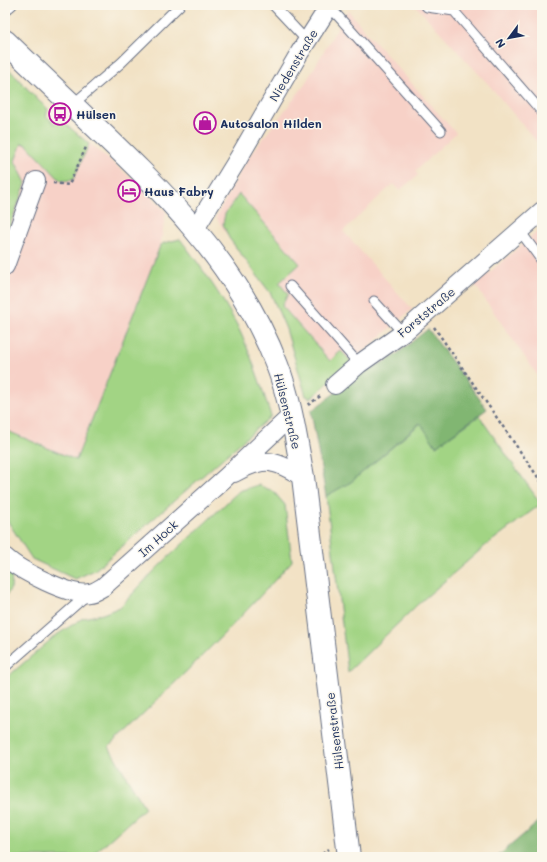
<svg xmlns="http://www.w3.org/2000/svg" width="547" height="862" viewBox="0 0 547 862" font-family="Mali,sans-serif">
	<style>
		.built { fill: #f7d1c7 }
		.green { fill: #a2d484; stroke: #5e8271 }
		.forest { fill: #81b672; stroke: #4e7268 }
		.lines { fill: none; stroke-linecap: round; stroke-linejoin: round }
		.service-casing { stroke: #666e82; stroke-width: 11 }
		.minor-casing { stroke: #666e82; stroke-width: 20 }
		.secondary-casing { stroke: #666e82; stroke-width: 24 }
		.path { stroke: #666e82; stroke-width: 2.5; stroke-dasharray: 3 3; stroke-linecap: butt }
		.service { stroke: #fff; stroke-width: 9 }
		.minor { stroke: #fff; stroke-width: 18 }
		.secondary { stroke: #fff; stroke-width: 22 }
		.labels { text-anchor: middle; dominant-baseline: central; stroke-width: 3; stroke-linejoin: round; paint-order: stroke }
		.street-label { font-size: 12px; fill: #1b2f5e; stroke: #fbf7ec }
		.poi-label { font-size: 12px; font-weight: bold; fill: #1b2f5e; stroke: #fbf7ec; text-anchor: start }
	</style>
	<rect width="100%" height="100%" fill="#fbf7ec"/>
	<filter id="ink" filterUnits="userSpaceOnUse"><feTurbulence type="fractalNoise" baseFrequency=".025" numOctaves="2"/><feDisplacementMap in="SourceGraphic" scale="8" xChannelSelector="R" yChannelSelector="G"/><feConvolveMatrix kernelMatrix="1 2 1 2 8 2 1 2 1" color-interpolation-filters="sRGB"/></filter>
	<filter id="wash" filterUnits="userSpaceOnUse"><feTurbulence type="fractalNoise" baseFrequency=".012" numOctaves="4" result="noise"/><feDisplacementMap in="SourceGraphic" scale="16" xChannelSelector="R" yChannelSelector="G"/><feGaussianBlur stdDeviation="0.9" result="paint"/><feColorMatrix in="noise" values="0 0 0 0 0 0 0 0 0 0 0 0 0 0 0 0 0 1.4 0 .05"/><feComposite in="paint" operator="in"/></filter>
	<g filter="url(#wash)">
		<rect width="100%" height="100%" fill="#f2e2c5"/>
		<!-- built -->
		<path class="built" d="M 415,5 L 542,5 L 542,148 L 489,85 Z
			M 348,10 L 366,32 L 456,133 L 415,171 L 418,175 L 400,190 L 393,184 L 343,231 L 412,309 L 311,398 L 306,396 L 286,329 L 271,294 L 229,238 L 216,217 L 248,158 L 303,87 Z
			M 5,65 L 39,101 L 48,109 L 46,116 L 55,124 L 60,119 L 143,188 L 166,212 L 160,246 L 76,460 L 5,430 Z
			M 542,227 L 542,382 L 475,285 Z"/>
		<!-- green -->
		<path class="green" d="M 5,65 L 39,101 L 48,109 L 46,116 L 55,124 L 60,119 L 89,144 L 73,180 L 61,181 L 27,145 L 22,143 L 15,161 L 26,183 L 5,239 Z
			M 239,194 L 300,264 L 279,283 L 288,294 L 282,306 L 330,361 L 341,351 L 352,362 L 311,398 L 306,396 L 286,329 L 271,294 L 229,238 L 223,224 L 225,214 Z
			M 180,239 C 200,265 221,295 237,325 C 251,354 261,385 271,416 L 95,570 L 75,579 L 32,559 L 5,517 L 5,430 L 76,460 L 160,246 L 164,243 Z
			M 479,416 L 541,504 L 485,546 L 417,605 L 348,672 L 326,496 L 351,482 L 421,423 L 436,446 Z
			M 258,485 L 273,491 L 285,505 L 292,561 C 234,627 171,686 109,747 L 145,808 L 90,857 L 5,857 L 5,679 L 55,636 L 83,618 L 103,614 L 120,607 L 157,568 L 239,491 Z
			M 5,570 L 12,577 L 11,588 L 5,598 Z"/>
		<!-- forest -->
		<path class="forest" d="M 428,329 L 487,409 L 436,446 L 420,423 L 351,482 L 326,496 L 311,411 L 363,372 L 392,358 Z
			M 542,819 L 542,857 L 497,857 Z"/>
	</g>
	<g filter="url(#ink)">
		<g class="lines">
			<!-- service casing -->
			<g class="service-casing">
				<path id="service" d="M 273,5 L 307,41
					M 425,5 L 427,7 L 454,11 L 542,112
					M 329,6 L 441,131
					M 5,11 L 12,5
					M 72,105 L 121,63 L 180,5
					M 520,231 L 542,261
					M 290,286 L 359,364
					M 374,301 L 403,333
					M 5,667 L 88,594"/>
			</g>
			<!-- minor casing -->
			<g class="minor-casing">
				<path id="minor" d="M 195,229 L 238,159 L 300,52 L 330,5
					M 5,266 L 36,181
					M 335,385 L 359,364 L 403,333 L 542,211
					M 234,473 C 245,467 262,459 274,463 C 284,465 294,472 303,477
					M 5,557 C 19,570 71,597 89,593 C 94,593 99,589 103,587 L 225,478 L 292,415"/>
			</g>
			<!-- secondary casing -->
			<g class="secondary-casing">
				<path id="secondary" d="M 5,41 C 31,66 57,91 84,116 C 161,189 238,263 277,365 C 291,401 296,439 303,477 L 349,857"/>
			</g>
			<!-- path -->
			<path class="path" d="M 53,183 L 69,185 L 87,145
				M 434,327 L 542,483
				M 308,405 L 322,395
				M 318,857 L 329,849"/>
			<!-- service -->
			<use href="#service" class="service"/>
			<!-- minor -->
			<use href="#minor" class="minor"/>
			<!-- secondary -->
			<use href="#secondary" class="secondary"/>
		</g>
	</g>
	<!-- icons -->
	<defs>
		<g id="bus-ring" transform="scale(1.15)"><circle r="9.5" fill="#fbf7ec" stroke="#b5179e" stroke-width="1.5"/><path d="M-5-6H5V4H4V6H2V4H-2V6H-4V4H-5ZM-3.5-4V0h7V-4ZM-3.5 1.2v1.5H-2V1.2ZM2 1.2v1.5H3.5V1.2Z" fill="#b5179e"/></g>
		<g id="shop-ring" transform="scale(1.15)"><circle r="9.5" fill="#fbf7ec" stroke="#b5179e" stroke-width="1.5"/><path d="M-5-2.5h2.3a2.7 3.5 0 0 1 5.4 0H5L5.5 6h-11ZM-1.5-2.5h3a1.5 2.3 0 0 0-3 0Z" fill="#b5179e"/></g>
		<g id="hotel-ring" transform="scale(1.15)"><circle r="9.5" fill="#fbf7ec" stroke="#b5179e" stroke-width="1.5"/><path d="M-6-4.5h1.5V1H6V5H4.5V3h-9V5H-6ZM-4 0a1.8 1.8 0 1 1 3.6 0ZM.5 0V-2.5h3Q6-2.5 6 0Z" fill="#b5179e"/></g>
	</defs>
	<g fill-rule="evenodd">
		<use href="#bus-ring" x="60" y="114"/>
		<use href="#shop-ring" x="205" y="123"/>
		<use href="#hotel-ring" x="129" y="191"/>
	</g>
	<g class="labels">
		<!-- street labels -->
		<g class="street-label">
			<text transform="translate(293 65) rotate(-59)">Niedenstraße</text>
			<text transform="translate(426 312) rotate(-40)">Forststraße</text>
			<text transform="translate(288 411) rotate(76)">Hülsenstraße</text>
			<text transform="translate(158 538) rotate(-42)">Im Hock</text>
			<text transform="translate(334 731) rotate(-97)">Hülsenstraße</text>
		</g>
		<!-- poi labels -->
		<g class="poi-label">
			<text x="76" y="114">Hülsen</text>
			<text x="220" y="123">Autosalon Hilden</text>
			<text x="144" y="191">Haus Fabry</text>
		</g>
	</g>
	<!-- margin -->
	<rect width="547" height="862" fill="none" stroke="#fbf7ec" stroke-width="20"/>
	<!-- north arrow -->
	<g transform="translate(509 38) rotate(238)" stroke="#fbf7ec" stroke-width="3" paint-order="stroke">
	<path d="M0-3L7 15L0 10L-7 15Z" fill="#1b2f5e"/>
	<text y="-6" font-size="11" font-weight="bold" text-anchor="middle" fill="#1b2f5e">N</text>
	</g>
</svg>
